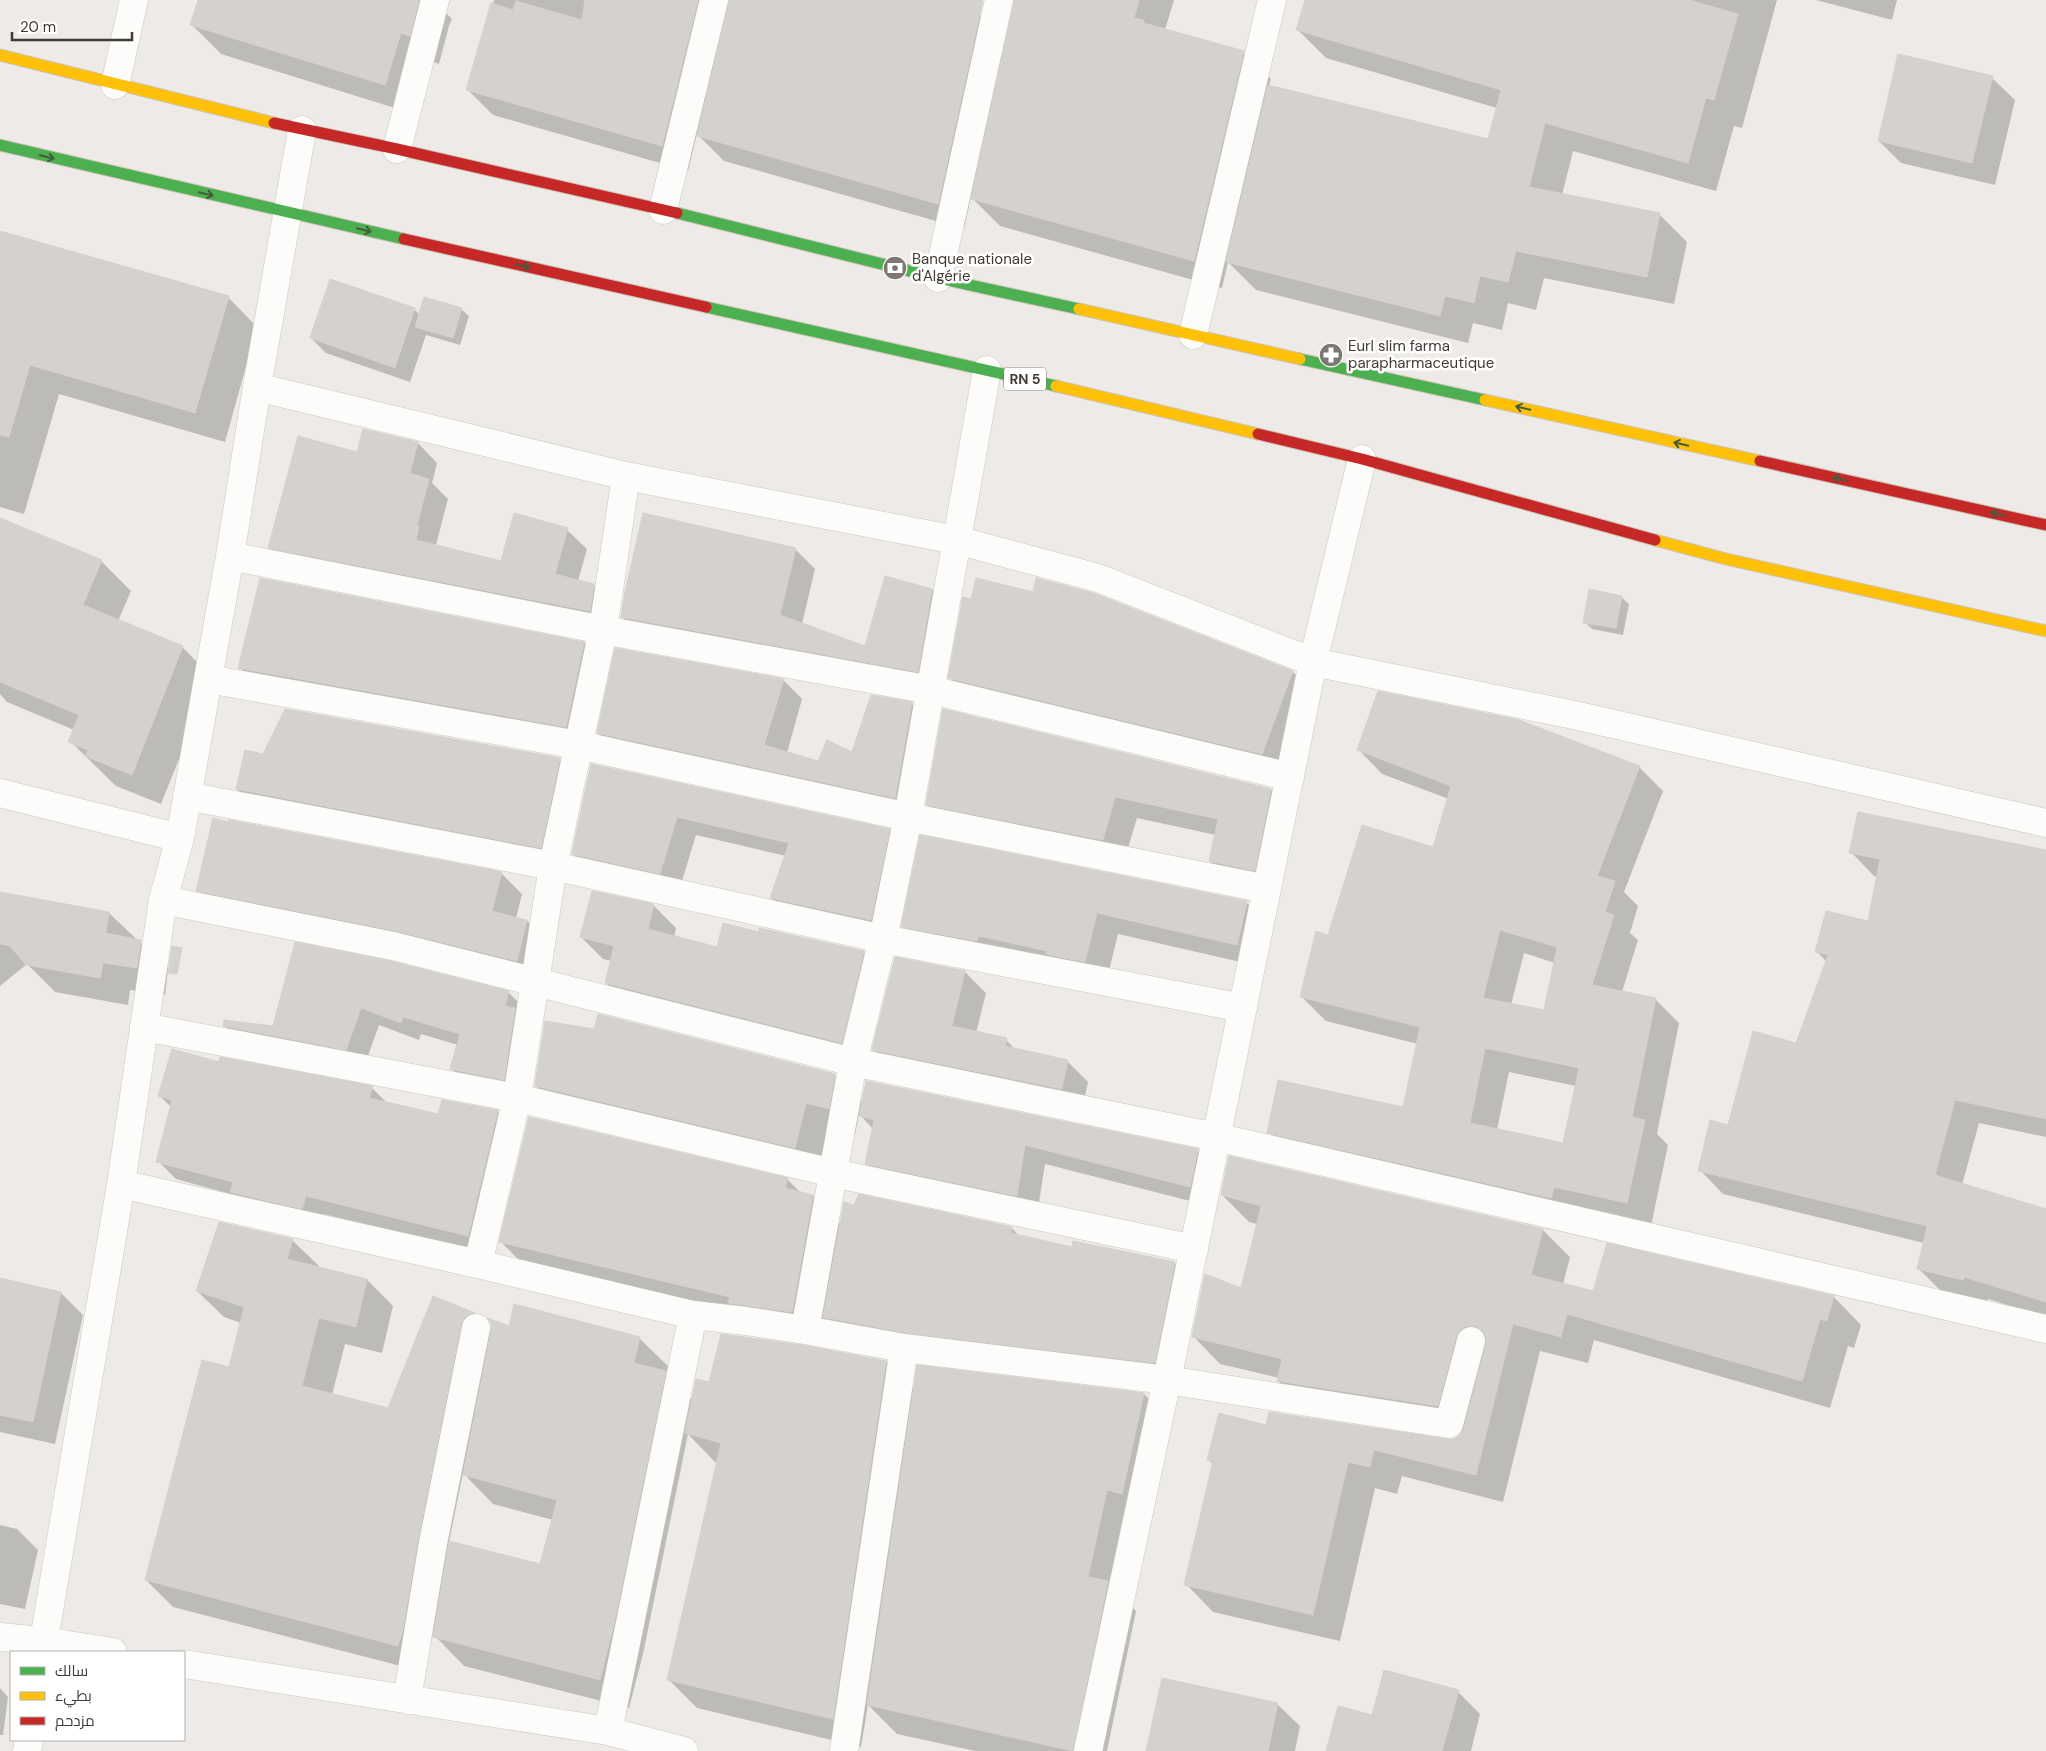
<svg xmlns="http://www.w3.org/2000/svg" width="2046" height="1751" viewBox="0 0 2046 1751" font-family="'DM Sans',Cairo,sans-serif">
	<style>
		.shadow { fill: #0003; fill-rule: evenodd }
		.building { fill: #d5d1ce; stroke: #d5d1cd; fill-rule: evenodd }
		.lines { fill: none; stroke-linecap: round; stroke-linejoin: round }
		.street-casing { stroke: #cbc8c5; stroke-width: 29 }
		.fast-casing { stroke: #cdc3b7; stroke-width: 13 }
		.slow-casing { stroke: #cdc3b7; stroke-width: 13 }
		.jam-casing { stroke: #cdc3b7; stroke-width: 13 }
		.street { stroke: #fcfcfb; stroke-width: 28 }
		.fast { stroke: #4caf50; stroke-width: 11 }
		.slow { stroke: #ffc107; stroke-width: 11 }
		.jam { stroke: #c62828; stroke-width: 11 }
		.oneway { stroke: #445d3d }
		.labels { text-anchor: middle; dominant-baseline: central; stroke-width: 5; stroke-linejoin: round; paint-order: stroke }
		.shield { fill: #fff; stroke: #7a7572; stroke-width: 1 }
		.shield-label { font-size: 14px; font-weight: bold; fill: #413a35 }
		.poi-label { font-size: 15px; fill: #413a35; stroke: #fff; text-anchor: start }
	</style>
	<rect width="100%" height="100%" fill="#edeae7"/>
	<!-- shadow -->
	<path class="shadow" d="M 199,0 L 433,0 L 452,19 L 449,26 L 439,64 L 430,61 L 414,114 L 221,54 L 192,25 Z
		M 494,0 L 931,0 L 979,15 L 1007,43 L 1056,0 L 1174,0 L 1165,30 L 1243,52 L 1271,79 L 1269,86 L 1489,140 L 1497,108 L 1326,58 L 1298,30 L 1306,0 L 1777,0 L 1742,128 L 1734,126 L 1716,191 L 1573,151 L 1562,195 L 1659,214 L 1687,242 L 1674,304 L 1544,278 L 1536,310 L 1508,303 L 1502,330 L 1473,323 L 1468,343 L 1256,290 L 1228,262 L 1222,288 L 1000,226 L 971,197 L 964,229 L 724,161 L 697,134 L 688,171 L 493,115 L 468,90 Z
		M 1816,0 L 1897,0 L 1892,20 Z
		M 1992,78 L 2015,100 L 1995,185 L 1901,163 L 1879,141 Z
		M 0,232 L 228,297 L 257,327 L 225,442 L 59,394 L 24,514 L 0,507 Z
		M 414,309 L 420,315 L 461,309 L 469,316 L 460,345 L 426,335 L 410,382 L 326,353 L 311,338 Z
		M 364,430 L 418,443 L 437,463 L 432,483 L 448,499 L 436,545 L 439,547 L 502,563 L 567,530 L 587,549 L 578,581 L 593,585 L 613,605 L 609,630 L 289,567 L 269,547 L 358,454 Z
		M 795,549 L 815,569 L 802,624 L 866,647 L 932,590 L 952,609 L 937,691 L 642,637 L 622,617 Z
		M 101,561 L 131,591 L 118,621 L 182,647 L 212,677 L 161,804 L 116,786 L 70,741 L 74,730 L 7,702 L 0,694 L 0,619 Z
		M 261,579 L 584,643 L 606,666 L 588,749 L 262,689 L 239,667 Z
		M 1034,593 L 1093,594 L 1293,672 L 1319,698 L 1288,779 L 976,704 L 950,678 L 972,601 Z
		M 1621,597 L 1629,604 L 1623,635 L 1592,629 L 1584,622 Z
		M 783,680 L 802,699 L 787,753 L 819,762 L 853,754 L 872,696 L 912,704 L 931,723 L 914,817 L 618,752 L 598,733 Z
		M 1358,749 L 1639,767 L 1663,791 L 1624,892 L 1638,906 L 1630,933 L 1638,940 L 1622,992 L 1655,999 L 1679,1023 L 1657,1134 L 1668,1145 L 1651,1226 L 1293,1157 L 1269,1132 L 1404,1109 L 1418,1044 L 1326,1021 L 1301,996 L 1329,936 L 1434,848 L 1449,799 L 1382,774 ZM 1524,953 L 1555,963 L 1545,1012 L 1511,1005 ZM 1509,1072 L 1576,1086 L 1564,1144 L 1497,1130 Z
		M 263,756 L 559,759 L 581,780 L 562,868 L 258,810 L 237,789 Z
		M 592,765 L 889,830 L 907,849 L 889,938 L 789,916 L 771,898 L 786,856 L 696,835 L 679,891 L 591,872 L 573,854 Z
		M 1271,790 L 1293,812 L 1276,892 L 1232,883 L 1210,861 L 1216,835 L 1137,818 L 1124,861 L 949,826 L 927,804 Z
		M 2046,851 L 2046,1137 L 1979,1123 L 1962,1185 L 2046,1210 L 2046,1317 L 1988,1299 L 1987,1303 L 1942,1292 L 1918,1268 L 1924,1243 L 1723,1194 L 1700,1170 L 1729,1126 L 1797,1045 L 1827,962 L 1817,952 L 1869,922 L 1878,877 L 1874,876 L 1851,852 Z
		M 501,873 L 522,894 L 516,918 L 527,921 L 548,942 L 538,981 L 218,911 L 197,890 Z
		M 593,892 L 654,906 L 676,928 L 674,937 L 718,948 L 760,933 L 863,952 L 886,974 L 864,1065 L 629,1005 L 606,983 L 612,961 L 603,959 L 581,937 Z
		M 0,893 L 109,913 L 168,969 L 165,995 L 130,990 L 128,1005 L 55,992 L 27,964 L 0,986 Z
		M 1246,902 L 1268,924 L 1258,966 L 1118,934 L 1106,983 L 925,948 L 903,926 Z
		M 296,944 L 508,992 L 526,1010 L 522,1097 L 470,1087 L 452,1069 L 458,1045 L 421,1034 L 419,1040 L 379,1025 L 364,1067 L 243,1044 L 225,1026 L 274,1027 Z
		M 965,972 L 986,993 L 976,1033 L 1006,1040 L 1016,1050 L 1067,1061 L 1088,1082 L 1082,1109 L 894,1070 L 873,1050 Z
		M 220,1064 L 372,1088 L 388,1104 L 439,1116 L 497,1111 L 515,1129 L 486,1253 L 323,1214 L 320,1226 L 249,1210 L 234,1195 L 176,1179 L 158,1161 L 172,1108 L 160,1096 Z
		M 834,1075 L 863,1103 L 1197,1150 L 1217,1170 L 1210,1206 L 1045,1164 L 1037,1215 L 886,1183 L 866,1163 L 873,1129 L 859,1114 L 855,1135 L 833,1129 L 822,1174 L 563,1112 L 536,1086 Z
		M 787,1179 L 801,1193 L 813,1196 L 841,1225 L 1012,1228 L 1020,1237 L 1073,1249 L 1174,1263 L 1200,1288 L 1179,1387 L 849,1342 L 826,1318 L 821,1341 L 530,1271 L 501,1242 Z
		M 1222,1195 L 1543,1230 L 1570,1257 L 1563,1284 L 1594,1292 L 1834,1297 L 1861,1325 L 1854,1348 L 1848,1346 L 1830,1408 L 1594,1340 L 1588,1363 L 1540,1351 L 1503,1502 L 1402,1476 L 1397,1494 L 1375,1488 L 1340,1641 L 1213,1612 L 1186,1584 L 1214,1465 L 1208,1459 L 1267,1426 L 1454,1440 L 1463,1433 L 1305,1408 L 1278,1381 L 1279,1378 L 1220,1364 L 1193,1336 L 1241,1290 L 1257,1224 L 1249,1222 Z
		M 292,1240 L 319,1266 L 318,1268 L 367,1280 L 393,1306 L 382,1353 L 345,1344 L 332,1395 L 389,1410 L 434,1297 L 475,1314 L 493,1332 L 510,1328 L 639,1338 L 669,1367 L 667,1375 L 693,1400 L 710,1384 L 886,1362 L 915,1391 L 1144,1394 L 1172,1423 L 1151,1522 L 1119,1594 L 1136,1611 L 1107,1751 L 975,1751 L 897,1734 L 868,1705 L 861,1747 L 697,1708 L 668,1679 L 718,1463 L 715,1462 L 688,1434 L 643,1654 L 629,1708 L 464,1666 L 433,1634 L 424,1672 L 173,1607 L 146,1580 L 230,1369 L 241,1323 L 224,1317 L 197,1291 ZM 463,1473 L 493,1504 L 553,1520 L 541,1566 L 449,1542 Z
		M 0,1280 L 61,1293 L 83,1315 L 55,1444 L 0,1432 Z
		M 0,1525 L 17,1529 L 38,1550 L 25,1609 L 0,1604 Z
		M 0,1688 L 8,1697 L 3,1735 L 0,1735 Z
		M 1458,1692 L 1480,1714 L 1471,1751 L 1327,1751 L 1373,1717 Z
		M 1277,1704 L 1300,1726 L 1295,1751 L 1148,1751 Z"/>
	<!-- building -->
	<path class="building" d="M 198,0 L 419,0 L 410,36 L 401,33 L 385,85 L 190,25 Z
		M 585,0 L 698,0 L 662,146 L 466,90 L 491,3 L 513,10 L 516,1 L 582,20 Z
		M 729,0 L 983,0 L 938,204 L 697,136 Z
		M 1014,0 L 1139,0 L 1134,18 L 1144,20 L 1144,23 L 1244,51 L 1194,261 L 971,199 Z
		M 1305,0 L 1689,0 L 1738,14 L 1714,100 L 1706,98 L 1688,163 L 1545,123 L 1529,187 L 1660,213 L 1647,277 L 1516,251 L 1508,282 L 1480,276 L 1474,303 L 1445,296 L 1440,316 L 1226,262 L 1268,85 L 1488,139 L 1501,90 L 1296,30 Z
		M 1898,54 L 1993,76 L 1972,163 L 1878,141 Z
		M 0,231 L 229,296 L 195,413 L 30,365 L 9,437 L 0,435 Z
		M 330,279 L 415,308 L 395,368 L 310,338 Z
		M 424,297 L 462,308 L 453,338 L 415,327 Z
		M 363,429 L 418,442 L 410,473 L 429,479 L 417,525 L 419,526 L 416,540 L 501,561 L 514,513 L 568,528 L 555,574 L 594,584 L 590,611 L 268,548 L 298,436 L 357,452 Z
		M 643,513 L 796,548 L 780,615 L 865,646 L 885,576 L 932,589 L 918,672 L 621,617 L 625,592 Z
		M 0,518 L 102,560 L 83,605 L 183,646 L 132,775 L 85,756 L 88,750 L 68,742 L 79,715 L 0,682 Z
		M 260,578 L 584,642 L 566,727 L 238,668 Z
		M 976,578 L 1033,592 L 1036,578 L 1093,593 L 1293,671 L 1262,754 L 948,678 L 963,597 L 971,599 Z
		M 1589,589 L 1622,596 L 1616,628 L 1583,623 Z
		M 615,648 L 784,679 L 764,745 L 818,761 L 827,740 L 852,752 L 871,695 L 912,702 L 895,798 L 597,733 Z
		M 1378,691 L 1519,720 L 1640,766 L 1597,876 L 1615,881 L 1605,912 L 1614,915 L 1592,985 L 1656,998 L 1632,1117 L 1645,1120 L 1627,1203 L 1554,1187 L 1551,1198 L 1267,1133 L 1278,1080 L 1403,1107 L 1420,1027 L 1300,997 L 1316,931 L 1328,935 L 1362,825 L 1433,847 L 1451,786 L 1357,750 ZM 1500,930 L 1557,947 L 1544,1010 L 1483,998 ZM 1485,1048 L 1579,1068 L 1563,1143 L 1470,1123 Z
		M 285,709 L 560,758 L 541,848 L 236,789 L 245,750 L 263,754 Z
		M 943,709 L 1271,789 L 1255,871 L 1209,861 L 1218,819 L 1115,797 L 1103,840 L 926,805 Z
		M 591,764 L 890,829 L 871,920 L 770,898 L 789,843 L 677,817 L 660,874 L 572,854 Z
		M 1858,812 L 2046,850 L 2046,1119 L 1955,1100 L 1935,1175 L 2046,1209 L 2046,1302 L 1964,1277 L 1963,1280 L 1917,1269 L 1927,1226 L 1698,1171 L 1710,1120 L 1728,1125 L 1753,1031 L 1796,1043 L 1828,955 L 1815,952 L 1826,911 L 1868,921 L 1880,859 L 1849,853 Z
		M 213,818 L 228,822 L 229,820 L 502,872 L 492,911 L 527,920 L 517,961 L 396,931 L 196,891 Z
		M 920,835 L 1247,901 L 1237,945 L 1097,913 L 1085,962 L 1046,954 L 1047,951 L 979,936 L 977,941 L 901,927 Z
		M 592,891 L 654,904 L 648,929 L 717,947 L 723,923 L 759,932 L 759,928 L 864,951 L 842,1043 L 605,983 L 614,946 L 580,937 Z
		M 0,892 L 109,912 L 106,933 L 141,940 L 137,968 L 103,963 L 100,978 L 26,965 L 10,946 L 0,944 Z
		M 295,942 L 390,961 L 509,991 L 505,1006 L 515,1008 L 504,1080 L 450,1069 L 460,1034 L 403,1017 L 401,1023 L 361,1008 L 346,1050 L 223,1026 L 224,1020 L 273,1026 Z
		M 172,946 L 182,948 L 177,974 L 168,973 Z
		M 895,957 L 965,971 L 952,1026 L 1007,1038 L 1005,1046 L 1068,1060 L 1062,1089 L 872,1050 Z
		M 598,1014 L 835,1074 L 829,1109 L 806,1103 L 795,1148 L 535,1086 L 545,1021 L 594,1029 Z
		M 172,1049 L 219,1062 L 220,1057 L 373,1086 L 369,1098 L 438,1114 L 442,1100 L 498,1110 L 468,1236 L 306,1196 L 302,1209 L 230,1192 L 233,1182 L 156,1162 L 172,1100 L 158,1096 Z
		M 866,1081 L 1198,1149 L 1190,1187 L 1025,1145 L 1017,1196 L 865,1164 L 874,1120 L 859,1116 Z
		M 529,1117 L 788,1178 L 785,1188 L 813,1195 L 792,1312 L 728,1303 L 730,1297 L 499,1242 Z
		M 1229,1156 L 1543,1229 L 1531,1275 L 1593,1291 L 1607,1243 L 1834,1296 L 1827,1321 L 1820,1319 L 1802,1381 L 1567,1314 L 1561,1337 L 1513,1324 L 1476,1475 L 1374,1450 L 1370,1467 L 1348,1462 L 1313,1615 L 1184,1585 L 1213,1461 L 1207,1460 L 1219,1413 L 1266,1425 L 1269,1412 L 1447,1439 L 1454,1439 L 1460,1435 L 1464,1428 L 1486,1345 L 1486,1337 L 1482,1330 L 1475,1326 L 1466,1326 L 1460,1330 L 1456,1337 L 1438,1406 L 1277,1381 L 1282,1359 L 1192,1337 L 1205,1274 L 1241,1288 L 1261,1206 L 1221,1195 Z
		M 859,1194 L 1012,1227 L 1011,1233 L 1072,1247 L 1073,1241 L 1175,1262 L 1155,1363 L 906,1333 L 823,1317 L 844,1202 L 854,1205 Z
		M 219,1222 L 293,1239 L 287,1259 L 367,1279 L 356,1327 L 319,1318 L 302,1386 L 388,1408 L 433,1296 L 475,1313 L 465,1317 L 461,1325 L 418,1540 L 403,1629 L 398,1646 L 145,1580 L 202,1360 L 229,1367 L 244,1307 L 196,1291 Z
		M 0,1278 L 61,1292 L 33,1422 L 0,1415 Z
		M 514,1304 L 640,1337 L 634,1363 L 666,1371 L 614,1624 L 600,1680 L 433,1637 L 449,1541 L 540,1564 L 557,1500 L 463,1475 L 491,1331 L 491,1323 L 487,1318 L 509,1326 Z
		M 721,1334 L 802,1345 L 886,1361 L 833,1719 L 667,1680 L 721,1443 L 685,1433 L 696,1379 L 709,1382 Z
		M 917,1365 L 1144,1393 L 1122,1494 L 1107,1490 L 1088,1577 L 1108,1581 L 1073,1751 L 867,1705 Z
		M 1384,1670 L 1459,1690 L 1442,1751 L 1326,1751 L 1338,1706 L 1372,1715 Z
		M 1162,1678 L 1278,1703 L 1268,1751 L 1146,1751 Z"/>
	<g class="lines">
		<!-- street casing -->
		<g class="street-casing">
			<path id="street" d="M 115,85 L 134,0
				M 397,149 L 435,0
				M 663,210 L 714,0
				M 938,278 L 999,0
				M 1193,335 L 1272,0
				M 257,387 L 626,476 L 956,540 L 1098,578 L 1313,662 L 1574,715 L 2046,823
				M 230,556 L 603,630 L 931,690 L 1290,777
				M 208,679 L 578,745 L 908,817 L 1267,889
				M 0,793 L 180,838
				M 187,796 L 553,866 L 883,939 L 1243,1008
				M 163,900 L 393,946 L 853,1062 L 1216,1137 L 2046,1329
				M 144,1027 L 517,1098 L 833,1173 L 1194,1249
				M 121,1184 L 478,1264 L 693,1315 L 746,1321 L 805,1330 L 904,1348 L 1167,1380 L 1449,1424 L 1471,1341
				M 478,1264 L 517,1098 L 553,866 L 603,630 L 626,476
				M 805,1330 L 853,1062 L 883,939 L 908,817 L 987,370
				M 0,1637 L 43,1641 L 113,1652
				M 42,1652 L 121,1184 L 163,900 L 180,838 L 208,679 L 230,556 L 257,387 L 302,130
				M 184,1664 L 608,1731 L 684,1751
				M 407,1700 L 433,1543 L 476,1328
				M 608,1731 L 693,1315
				M 27,1751 L 29,1740
				M 844,1751 L 904,1348
				M 1088,1751 L 1167,1380 L 1313,662 L 1362,459"/>
		</g>
		<!-- fast casing -->
		<g class="fast-casing">
			<path id="fast" d="M 0,145 L 404,239
				M 677,213 L 938,278 L 1079,309
				M 706,307 L 1056,386
				M 1300,359 L 1485,400"/>
		</g>
		<!-- slow casing -->
		<g class="slow-casing">
			<path id="slow" d="M 0,55 L 274,123
				M 1079,309 L 1300,359
				M 1056,386 L 1258,434
				M 1485,400 L 1760,461
				M 1655,540 L 1726,559 L 2046,631"/>
		</g>
		<!-- jam casing -->
		<g class="jam-casing">
			<path id="jam" d="M 274,123 L 397,149 L 677,213
				M 404,239 L 706,307
				M 1258,434 L 1362,459 L 1655,540
				M 1760,461 L 2046,525"/>
		</g>
		<!-- street -->
		<use href="#street" class="street"/>
		<!-- fast -->
		<use href="#fast" class="fast"/>
		<!-- slow -->
		<use href="#slow" class="slow"/>
		<!-- jam -->
		<use href="#jam" class="jam"/>
	</g>
	<!-- one-way arrows -->
	<defs><path id="oneway-shaft" d="M-6 0H5M1.5-3L5.5 0L1.5 3" fill="none" stroke-width="1.6" stroke-linecap="round" stroke-linejoin="round" transform="scale(1.25)"/></defs>
	<g class="oneway">
		<use href="#oneway-shaft" transform="translate(47 157) rotate(13)"/>
		<use href="#oneway-shaft" transform="translate(206 194) rotate(13)"/>
		<use href="#oneway-shaft" transform="translate(364 230) rotate(13)"/>
		<use href="#oneway-shaft" transform="translate(523 266) rotate(13)"/>
		<use href="#oneway-shaft" transform="translate(1523 408) rotate(-167)"/>
		<use href="#oneway-shaft" transform="translate(1681 444) rotate(-167)"/>
		<use href="#oneway-shaft" transform="translate(1840 479) rotate(-167)"/>
		<use href="#oneway-shaft" transform="translate(1998 514) rotate(-167)"/>
	</g>
	<!-- icons -->
	<defs>
		<g id="bank-disc" transform="scale(1.25)"><circle r="9.5" fill="#7d7873" stroke="#fff"/><path d="M-6-4H6V4H-6ZM0-2.3a2.3 2.3 0 1 0 0 4.6a2.3 2.3 0 1 0 0-4.6Z" fill="#fff"/></g>
		<g id="pharmacy-disc" transform="scale(1.25)"><circle r="9.5" fill="#7d7873" stroke="#fff"/><path d="M-2-6h4v4h4v4h-4v4h-4v-4h-4v-4h4Z" fill="#fff"/></g>
	</defs>
	<g fill-rule="evenodd">
		<use href="#bank-disc" x="895" y="268"/>
		<use href="#pharmacy-disc" x="1331" y="355"/>
	</g>
	<g class="labels">
		<!-- shield labels -->
		<rect class="shield" x="1004" y="367.5" width="42" height="23" rx="4"/>
		<g class="shield-label">
			<text x="1025" y="379">RN 5</text>
		</g>
		<!-- poi labels -->
		<g class="poi-label">
			<text x="912" y="259">Banque nationale<tspan x="912" dy="17">d'Algérie</tspan></text>
			<text x="1348" y="346">Eurl slim farma<tspan x="1348" dy="17">parapharmaceutique</tspan></text>
		</g>
	</g>
	<!-- legend -->
	<rect x="10" y="1651" width="175" height="90" fill="#ffffff" stroke="#b3b0ae"/>
	<rect x="20" y="1667" width="25" height="8" fill="#4caf50" stroke="#b3b0ae"/>
	<text x="55" y="1676" font-size="15" fill="#413a35">سالك</text>
	<rect x="20" y="1692" width="25" height="8" fill="#ffc107" stroke="#b3b0ae"/>
	<text x="55" y="1701" font-size="15" fill="#413a35">بطيء</text>
	<rect x="20" y="1717" width="25" height="8" fill="#c62828" stroke="#b3b0ae"/>
	<text x="55" y="1726" font-size="15" fill="#413a35">مزدحم</text>
	<!-- scale -->
	<path d="M12 32v8h120v-8" fill="none" stroke="#413a35" stroke-width="2.5"/>
	<text x="20" y="32" font-size="15" fill="#413a35" stroke="#ffffff" stroke-width="4" paint-order="stroke">20 m</text>
</svg>
